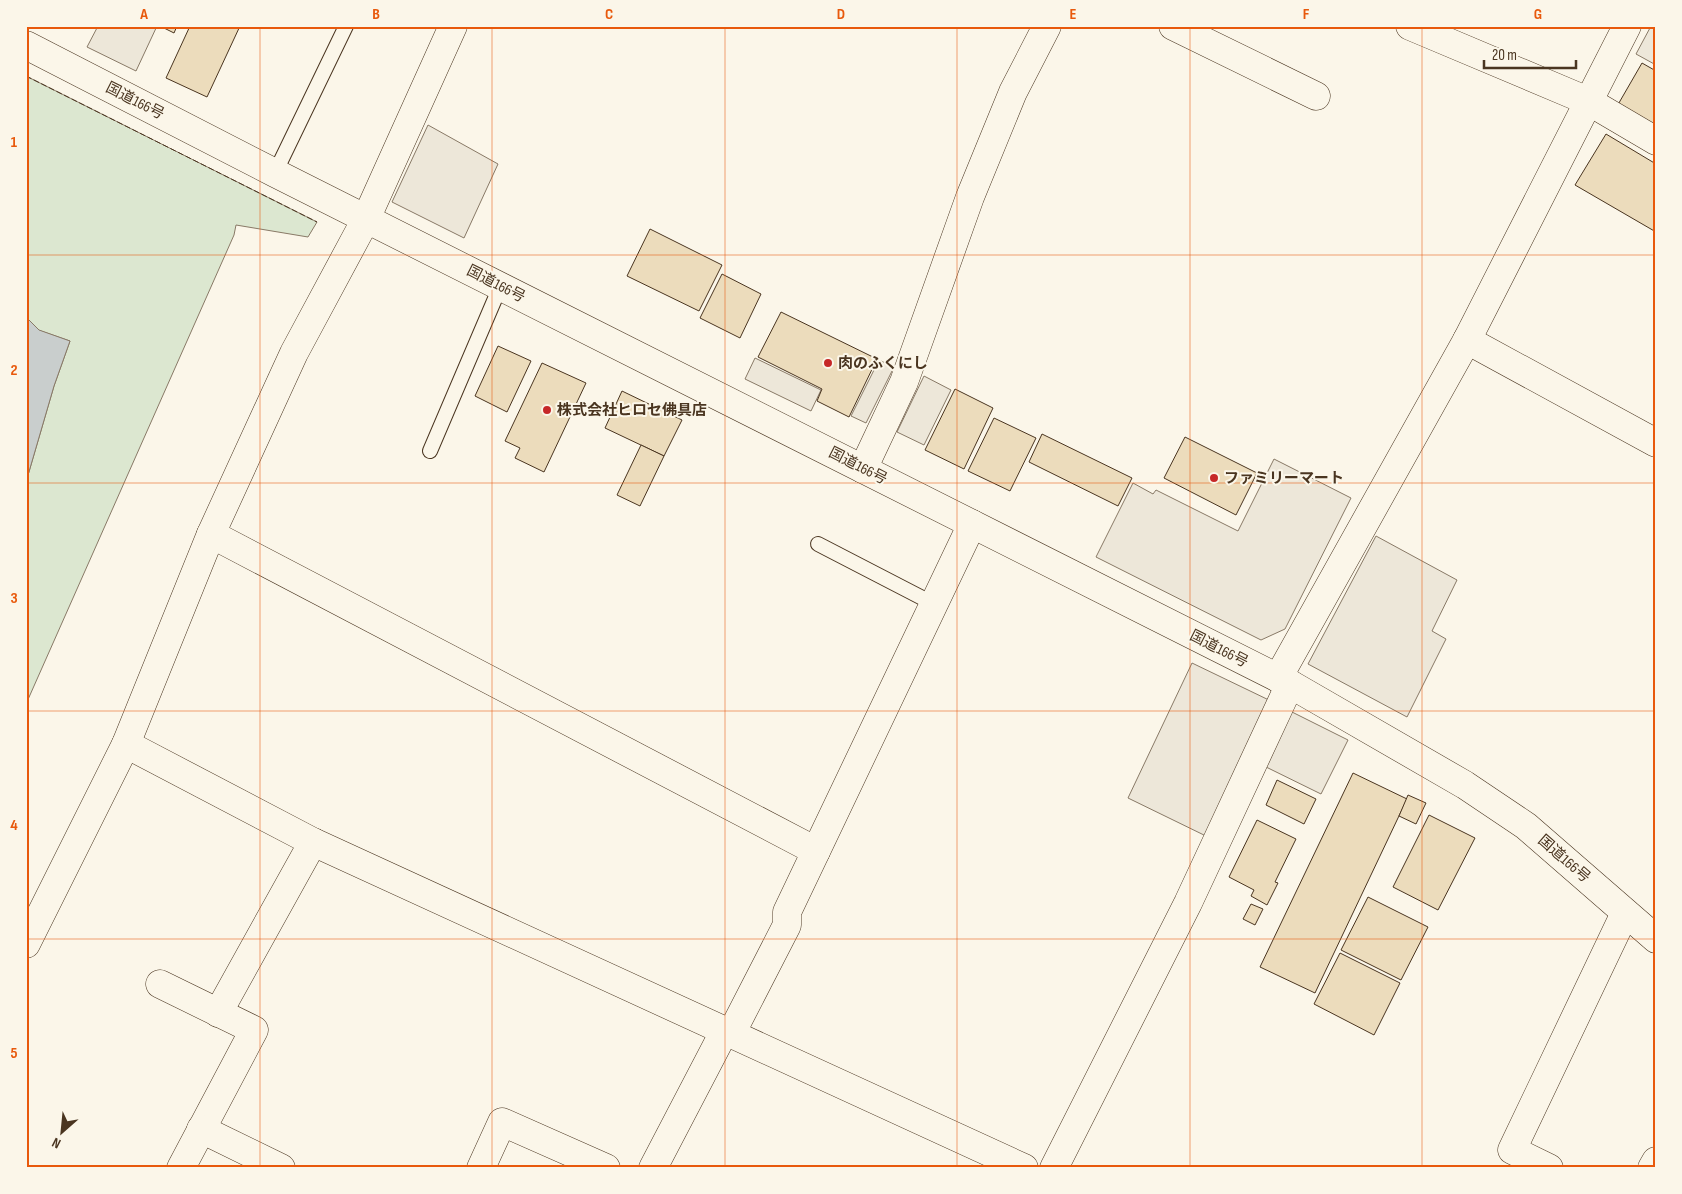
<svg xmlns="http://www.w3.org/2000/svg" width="1682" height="1194" viewBox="0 0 1682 1194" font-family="'Sofia Sans Condensed','Noto Sans JP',sans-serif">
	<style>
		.green { fill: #dce7d0; stroke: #887966 }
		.parking { fill: #ede7d9; stroke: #887966 }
		.water { fill: #c9cecd; stroke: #887966 }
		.building { fill: #ecdcbc; stroke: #4a3520 }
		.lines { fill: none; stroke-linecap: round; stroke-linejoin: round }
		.service-casing { stroke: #4a3520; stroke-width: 16 }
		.minor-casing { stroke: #4a3520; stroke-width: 29 }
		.tertiary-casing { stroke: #4a3520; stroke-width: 29 }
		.trunk-casing { stroke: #4a3520; stroke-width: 29 }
		.service { stroke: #fbf6e9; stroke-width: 14 }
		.minor { stroke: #fbf6e9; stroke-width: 28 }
		.tertiary { stroke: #fbf6e9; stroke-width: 28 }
		.trunk { stroke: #fbf6e9; stroke-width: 28 }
		.fence { stroke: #4a3520; stroke-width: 1; stroke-dasharray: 6 2.5; stroke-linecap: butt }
		.grid { fill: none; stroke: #e8590c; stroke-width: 1; stroke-opacity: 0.55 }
		.poi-dot { fill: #c62828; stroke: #fbf6e9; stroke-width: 2 }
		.labels { text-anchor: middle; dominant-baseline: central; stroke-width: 4; stroke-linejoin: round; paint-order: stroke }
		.street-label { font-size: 15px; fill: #4a3520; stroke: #fbf6e9 }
		.poi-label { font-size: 15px; font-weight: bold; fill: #4a3520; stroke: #fbf6e9; text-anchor: start }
		.neatline { fill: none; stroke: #e8590c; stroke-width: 2 }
		.grid-label { font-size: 16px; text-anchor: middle; font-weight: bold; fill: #e8590c }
	</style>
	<rect width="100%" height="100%" fill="#fbf6e9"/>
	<path class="green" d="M26,76L317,222L308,237L236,225L234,235L26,704V482L54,386L70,341L38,330L26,317Z"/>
	<g class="parking">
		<path d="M98,26H157L136,71L87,47Z"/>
		<path d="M1651,26H1656V65L1636,54Z"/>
		<path d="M428,125L498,164L464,238L392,202Z"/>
		<path d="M755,358L821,390L811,411L745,379Z"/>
		<path d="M879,360L894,367L866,423L851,416Z"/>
		<path d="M924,376L951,390L924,445L897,432Z"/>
		<path d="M1274,459L1351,498L1285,629L1261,640L1096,557L1133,483L1153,494L1156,490L1238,531Z"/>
		<path d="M1376,536L1457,580L1432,631L1446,639L1407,717L1308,664Z"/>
		<path d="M1192,663L1273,702L1208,837L1128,798Z"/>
		<path d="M1290,711L1348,740L1321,794L1264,766Z"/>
	</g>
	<path class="water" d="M26,317L39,330L70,341L54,386L26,482Z"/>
	<g class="building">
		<path d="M165,26H177L174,33L164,28Z"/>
		<path d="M190,26H240L207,97L166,78Z"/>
		<path d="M1642,63L1656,71V130L1616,108Z"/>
		<path d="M1606,134L1656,164V232L1575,185Z"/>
		<path d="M650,229L722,265L699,311L627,276Z"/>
		<path d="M722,274L761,294L740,338L700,318Z"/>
		<path d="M781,312L877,359L849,417L817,401L822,389L758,357Z"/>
		<path d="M498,346L531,361L507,412L475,396Z"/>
		<path d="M542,363L586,383L544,472L515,458L520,448L505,441Z"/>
		<path d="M955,389L993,408L964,469L925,450Z"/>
		<path d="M622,391L682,420L664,456L605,428Z"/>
		<path d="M994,418L1036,438L1010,491L968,471Z"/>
		<path d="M1042,434L1132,478L1118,506L1029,462Z"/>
		<path d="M1185,437L1257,473L1236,515L1164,478Z"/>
		<path d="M641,445L664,456L640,506L617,495Z"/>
		<path d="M1353,773L1407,799L1315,993L1260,967Z"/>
		<path d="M1277,780L1316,799L1304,824L1266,805Z"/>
		<path d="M1408,795L1426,803L1416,824L1399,816Z"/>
		<path d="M1429,815L1475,838L1438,910L1393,887Z"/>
		<path d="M1257,820L1296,839L1275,882L1278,883L1267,905L1251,896L1254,890L1229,877Z"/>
		<path d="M1368,897L1428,927L1401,980L1341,950Z"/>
		<path d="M1251,904L1263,909L1255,925L1243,919Z"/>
		<path d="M1340,953L1400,983L1374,1035L1314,1004Z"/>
	</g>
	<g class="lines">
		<defs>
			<g id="service">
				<path d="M275,173L346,26"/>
				<path d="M430,451L500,287"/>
				<path d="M818,544L934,604"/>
			</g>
			<g id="minor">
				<path d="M1173,26L1316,96"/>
				<path d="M1410,26L1588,101L1656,141"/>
				<path d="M1467,340L1656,443"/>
				<path d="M863,469L904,382L970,197L1013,92L1047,26"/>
				<path d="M211,534L816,851"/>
				<path d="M126,744L313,842L1024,1168"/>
				<path d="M26,944L126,744L211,534L294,353L366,219L453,26"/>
				<path d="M160,984L254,1030L181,1168"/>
				<path d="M218,1013L313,842"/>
				<path d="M731,1034L787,925V912L972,524"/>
				<path d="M201,1129L281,1168"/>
				<path d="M481,1168L502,1122L606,1168"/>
				<path d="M653,1168L725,1030"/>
				<path d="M1054,1168L1188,903L1290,684"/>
				<path d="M1549,1168L1512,1150L1625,913"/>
				<path d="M1652,1168L1656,1161"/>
			</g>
			<path id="tertiary" d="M1278,678L1467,340L1627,26"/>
			<path id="trunk" d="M26,45L275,173L1290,684L1465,785L1526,826L1656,939"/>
		</defs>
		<use href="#service" class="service-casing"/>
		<use href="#minor" class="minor-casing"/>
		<use href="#tertiary" class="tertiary-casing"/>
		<use href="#trunk" class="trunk-casing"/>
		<use href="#service" class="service"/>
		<use href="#minor" class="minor"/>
		<use href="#tertiary" class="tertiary"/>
		<use href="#trunk" class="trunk"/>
		<path class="fence" d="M26,76L317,222"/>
	</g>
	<path class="grid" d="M260,26V1168M492,26V1168M725,26V1168M957,26V1168M1190,26V1168M1422,26V1168M26,255H1656M26,483H1656M26,711H1656M26,939H1656"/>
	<g class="poi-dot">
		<circle cx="828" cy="363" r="5"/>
		<circle cx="547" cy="410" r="5"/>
		<circle cx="1214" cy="478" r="5"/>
	</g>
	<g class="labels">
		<g class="street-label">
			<text transform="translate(135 101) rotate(27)">国道166号</text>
			<text transform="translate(496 284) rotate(27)">国道166号</text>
			<text transform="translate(858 466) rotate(27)">国道166号</text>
			<text transform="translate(1219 649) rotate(27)">国道166号</text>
			<text transform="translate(1564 859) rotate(41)">国道166号</text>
		</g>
		<g class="poi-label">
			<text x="838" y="363">肉のふくにし</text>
			<text x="557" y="410">株式会社ヒロセ佛具店</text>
			<text x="1224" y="478">ファミリーマート</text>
		</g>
	</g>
	<rect width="1682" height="1194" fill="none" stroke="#fbf6e9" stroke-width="55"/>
	<g transform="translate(62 1132) rotate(207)" stroke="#fbf6e9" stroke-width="4" paint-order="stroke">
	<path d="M0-4L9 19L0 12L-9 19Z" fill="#4a3520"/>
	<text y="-8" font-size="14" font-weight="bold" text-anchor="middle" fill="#4a3520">N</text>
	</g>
	<path d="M1484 60v8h92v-8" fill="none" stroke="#4a3520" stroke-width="2.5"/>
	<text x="1492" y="60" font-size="15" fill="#4a3520" stroke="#fbf6e9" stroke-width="4" paint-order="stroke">20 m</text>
	<rect x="28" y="28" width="1626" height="1138" class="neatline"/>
	<g class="grid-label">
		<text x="144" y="19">A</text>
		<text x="376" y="19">B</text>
		<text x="609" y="19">C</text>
		<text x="841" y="19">D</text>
		<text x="1073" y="19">E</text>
		<text x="1306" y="19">F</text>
		<text x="1538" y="19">G</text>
		<text x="14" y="147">1</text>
		<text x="14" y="375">2</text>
		<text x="14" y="603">3</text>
		<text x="14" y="830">4</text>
		<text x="14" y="1058">5</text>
	</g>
</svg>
